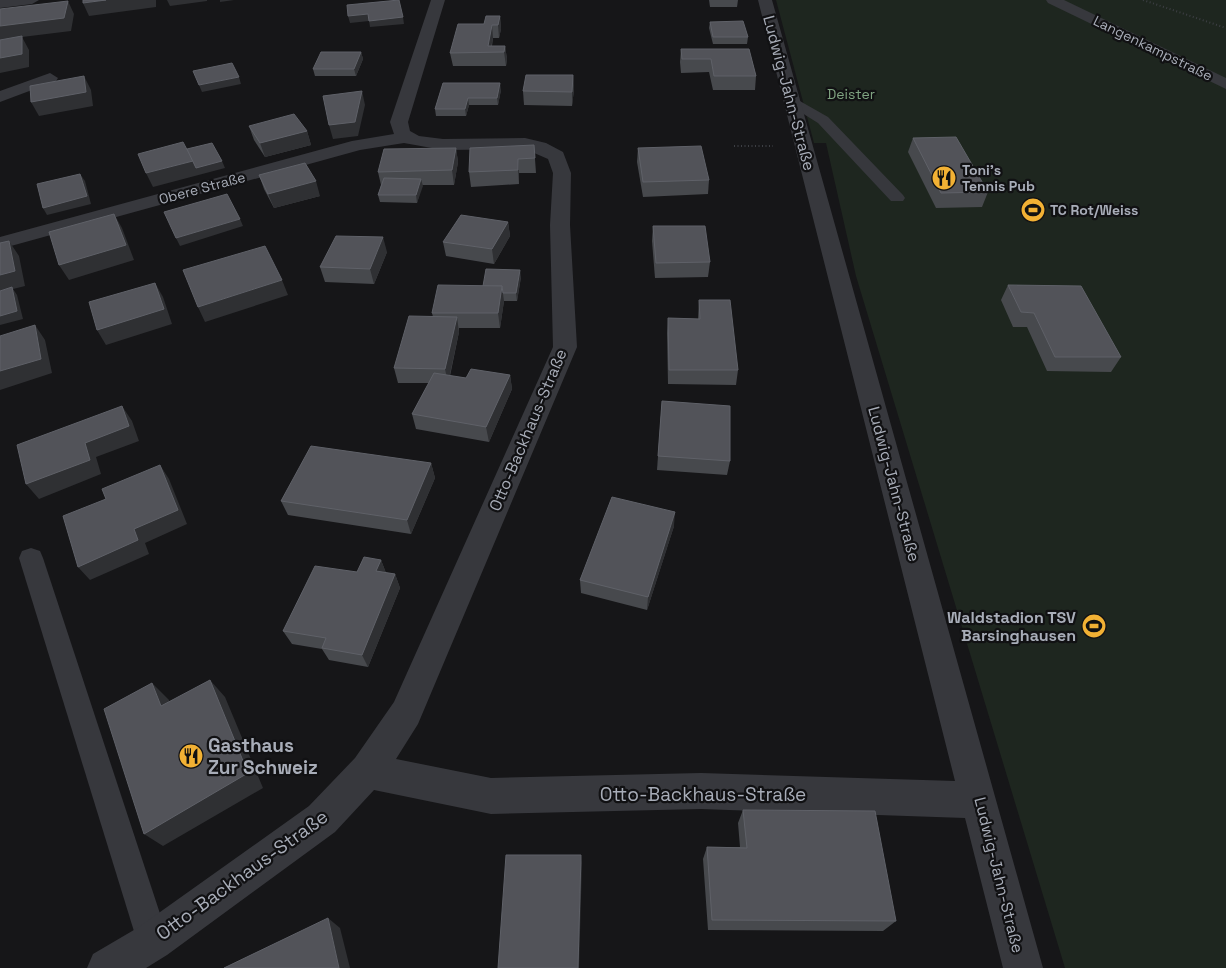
<svg xmlns="http://www.w3.org/2000/svg" width="1226" height="968" viewBox="0 0 1226 968" font-family="'Space Grotesk',sans-serif">
	<style>
		.green { fill: #1e261f }
		.lines { fill: none; stroke-linecap: round; stroke-linejoin: round }
		.path { stroke: #3d3f44; stroke-width: 2; stroke-dasharray: 1 2.5; stroke-linecap: butt }
		.lane { fill: #37383d; fill-rule: evenodd }
		.street { fill: #37383d; fill-rule: evenodd }
		.wall { fill: #47494d }
		.shaded-wall { fill: #2f3033 }
		.building { fill: #525359; stroke: #5f6168 }
		.labels { text-anchor: middle; dominant-baseline: central; stroke-width: 4.5; stroke-linejoin: round; paint-order: stroke }
		.far-street-label { font-size: 14px; fill: #a8adb8; stroke: #111113 }
		.far-park-label { font-size: 14px; fill: #7fa381; stroke: #111113 }
		.far-poi-label { font-size: 14px; font-weight: bold; fill: #a8adb8; stroke: #111113; text-anchor: start }
		.street-label { font-size: 16px; fill: #a8adb8; stroke: #111113 }
		.poi-label { font-size: 16px; font-weight: bold; fill: #a8adb8; stroke: #111113; text-anchor: end }
		.near-poi-label { font-size: 19px; font-weight: bold; fill: #a8adb8; stroke: #111113; text-anchor: start }
		.near-street-label { font-size: 19px; fill: #a8adb8; stroke: #111113 }
	</style>
	<rect width="100%" height="100%" fill="#161618"/>
	<path class="green" d="M776,0H1226V968H1065L856,276L826,143H814Z"/>
	<g class="lines">
		<g class="path">
			<path d="M1143,0L1226,28"/>
			<path d="M734,146H773"/>
		</g>
		<g class="lane">
			<path d="M791,96L828,117L903,195L905,198L903,201H891L818,123L786,103L784,100Z"/>
			<path d="M31,548L40,551L43,558L169,941L165,953L153,957L141,953L137,941L19,558L22,551Z"/>
		</g>
		<g class="street">
			<path d="M0,0H39L32,4L0,8Z"/>
			<path d="M431,0H445L408,122L410,131L419,136L443,139L525,138L546,143L563,152L571,173L570,225L577,347L418,724L396,759L491,778L701,773L955,781L758,0H772L1043,968H1003L965,818L701,809L491,814L374,790L335,832L167,955L146,968H87L93,954L139,927L309,806L355,758L394,702L553,347L550,225L553,173L548,159L525,149L443,150L404,143L360,150L0,249V237L352,141L394,134L390,122Z"/>
			<path d="M1046,0H1064L1226,78V89L1048,3Z"/>
			<path d="M50,73L58,78L56,81L0,102V91Z"/>
		</g>
	</g>
	<g class="wall">
		<path d="M709,0H738L737,7H710Z"/>
		<path d="M500,16L501,29L499,38H493L492,46H505L507,59L506,66H453L450,53L484,24Z"/>
		<path d="M710,22L748,37L747,44H713L709,28Z"/>
		<path d="M681,49H749L756,76L755,90H713L709,72L681,73L680,62Z"/>
		<path d="M361,52L363,59L356,76H315L313,69Z"/>
		<path d="M573,75L574,89L572,106L524,105L523,91Z"/>
		<path d="M443,83L501,90L498,105H469L466,116H436L435,109Z"/>
		<path d="M249,126L307,131L311,145L265,157L254,140Z"/>
		<path d="M913,138L988,192L982,207L936,208L908,152Z"/>
		<path d="M534,145L536,173H519V184L471,187L469,172Z"/>
		<path d="M456,148L458,162L454,185H422L417,203L380,202L378,195L381,185L378,172Z"/>
		<path d="M638,148L709,180L708,194L643,197L637,162Z"/>
		<path d="M259,175L320,196L274,208L264,189Z"/>
		<path d="M508,222L510,236L494,264L446,256L443,242Z"/>
		<path d="M653,226L710,262L708,277L655,278L652,241Z"/>
		<path d="M387,252L374,284L325,282L320,267Z"/>
		<path d="M521,277L517,301H504L500,328H459V332L450,376L466,378L510,375L512,389L489,442L416,429L412,414L429,383H398L394,368L433,317L432,313L483,286Z"/>
		<path d="M1008,285L1121,357L1111,372L1047,371L1027,327H1013L1001,300Z"/>
		<path d="M699,300L738,370L736,385L668,384L667,333L668,318L698,319Z"/>
		<path d="M662,401L730,461L727,475L657,470Z"/>
		<path d="M431,463L435,478L411,534L288,515L281,501Z"/>
		<path d="M674,526L647,610L581,593L580,580Z"/>
		<path d="M381,560L386,573L395,574L400,588L368,667L329,660L322,649L292,644L283,631L357,572Z"/>
		<path d="M743,810L896,921L883,931L708,930L703,859L707,847H740L738,823Z"/>
	</g>
	<g class="shaded-wall">
		<path d="M106,0H156V7L89,16L83,3Z"/>
		<path d="M167,0H207V1L170,6Z"/>
		<path d="M220,0H234L220,2Z"/>
		<path d="M68,1L74,14L71,31L22,37L29,50V67L0,73V26Z"/>
		<path d="M368,14L403,17L404,24L370,27L369,21L350,23L348,16Z"/>
		<path d="M500,16L501,29L499,38L498,25Z"/>
		<path d="M492,25L493,38L490,52L488,46Z"/>
		<path d="M505,46L507,59L506,66L504,52Z"/>
		<path d="M361,52L363,59L356,76L354,69Z"/>
		<path d="M573,75L574,89L572,106V92Z"/>
		<path d="M84,76L91,90L93,106L39,116L31,102Z"/>
		<path d="M239,77L241,84L202,92L199,85Z"/>
		<path d="M500,83L501,90L498,105L497,98Z"/>
		<path d="M362,91L365,105L358,136L333,139L329,125Z"/>
		<path d="M468,98L469,105L466,116L465,109Z"/>
		<path d="M307,131L311,145L265,157L260,143Z"/>
		<path d="M456,148L458,162L454,185L452,170Z"/>
		<path d="M518,159L519,173V184L518,170Z"/>
		<path d="M193,161H222L225,168L153,187L146,173Z"/>
		<path d="M80,174L85,181L91,204L47,215L43,208Z"/>
		<path d="M421,179L423,186L417,203L416,195Z"/>
		<path d="M316,181L320,196L274,208L268,194Z"/>
		<path d="M114,214L122,228L134,260L69,280L59,265Z"/>
		<path d="M240,219L243,226L180,246L176,238Z"/>
		<path d="M508,222L510,236L494,264L492,249Z"/>
		<path d="M383,237L387,252L374,284L370,269Z"/>
		<path d="M9,241L19,256L25,286L13,289L17,295L23,319L0,325V275Z"/>
		<path d="M520,270L521,277L517,301L516,293Z"/>
		<path d="M282,280L288,295L205,322L198,307Z"/>
		<path d="M155,283L163,297L172,324L106,345L97,330Z"/>
		<path d="M502,286L504,301L500,328L498,313Z"/>
		<path d="M457,317L459,332L448,383L445,369Z"/>
		<path d="M35,325L45,340L52,373L0,390V371Z"/>
		<path d="M510,375L512,389L489,442L486,427Z"/>
		<path d="M122,406L132,421L139,441L96,457L101,474L39,499L26,484Z"/>
		<path d="M431,463L435,478L411,534L407,520Z"/>
		<path d="M160,465L169,479L187,524L145,543L149,554L90,580L78,567Z"/>
		<path d="M675,512L674,526L647,610L648,597Z"/>
		<path d="M381,560L386,573L376,571Z"/>
		<path d="M395,574L400,588L368,667L362,655Z"/>
		<path d="M210,680L225,697L263,788L163,846L144,834Z"/>
		<path d="M152,683L169,700L177,722L161,706Z"/>
		<path d="M581,855L582,863L579,968H578Z"/>
		<path d="M328,918L340,928L350,968H339Z"/>
	</g>
	<g class="building">
		<path d="M83,0H106L83,3Z"/>
		<path d="M399,0L403,17L369,21L368,14L348,16L347,5Z"/>
		<path d="M68,1L64,18L0,26V9Z"/>
		<path d="M486,16H500L498,25H492L488,46H505L504,52L450,53L458,24H484Z"/>
		<path d="M743,21L748,37H713L710,22Z"/>
		<path d="M22,36V54L0,58V40Z"/>
		<path d="M681,49H749L756,76H714L711,59H682Z"/>
		<path d="M321,52H361L354,69H313Z"/>
		<path d="M232,63L239,77L199,85L193,71Z"/>
		<path d="M526,75H573L572,92L523,91Z"/>
		<path d="M84,76L86,92L31,102L30,86Z"/>
		<path d="M443,83H500L497,98H468L465,109H435Z"/>
		<path d="M362,91L355,122L329,125L323,96Z"/>
		<path d="M294,114L307,131L260,143L249,126Z"/>
		<path d="M956,137L988,192L941,193L913,138Z"/>
		<path d="M183,142L193,161L146,173L138,154Z"/>
		<path d="M212,143L222,161L196,168L187,149Z"/>
		<path d="M534,145L535,158L518,159V170L469,172L470,148Z"/>
		<path d="M701,146L709,180L643,182L638,148Z"/>
		<path d="M456,148L452,170L378,172L384,149Z"/>
		<path d="M305,163L316,181L268,194L259,175Z"/>
		<path d="M80,174L87,196L43,208L37,184Z"/>
		<path d="M384,178L421,179L416,195H378Z"/>
		<path d="M227,194L240,219L176,238L164,212Z"/>
		<path d="M114,214L126,245L59,265L49,232Z"/>
		<path d="M461,215L508,222L492,249L443,242Z"/>
		<path d="M653,226H705L710,262L656,263Z"/>
		<path d="M336,236L383,237L370,269L320,267Z"/>
		<path d="M9,241L15,271L0,275V243Z"/>
		<path d="M265,246L282,280L198,307L183,270Z"/>
		<path d="M486,269L520,270L516,293H503L502,286H483Z"/>
		<path d="M155,283L164,309L97,330L89,302Z"/>
		<path d="M438,285L502,286L498,313H432Z"/>
		<path d="M1008,285L1081,286L1121,357H1055L1034,313L1021,312Z"/>
		<path d="M12,287L17,311L0,316V291Z"/>
		<path d="M699,300H730L738,370H669L668,318L700,319Z"/>
		<path d="M409,316L457,317L445,369L394,368Z"/>
		<path d="M35,325L41,359L0,371V336Z"/>
		<path d="M471,369L510,375L486,427L412,414L434,373L466,378Z"/>
		<path d="M662,401L730,406V461L658,456Z"/>
		<path d="M122,406L129,426L85,443L90,460L26,484L17,445Z"/>
		<path d="M311,446L431,463L407,520L281,501Z"/>
		<path d="M160,465L178,510L134,529L138,540L78,567L63,516L106,499L102,489Z"/>
		<path d="M612,497L675,512L648,597L580,580Z"/>
		<path d="M364,557L381,560L376,571L395,574L362,655L322,648L326,638L283,631L315,566L357,572Z"/>
		<path d="M210,680L248,773L144,834L104,709L152,683L161,706Z"/>
		<path d="M743,810L875,811L896,921L712,920L707,847L747,848Z"/>
		<path d="M506,855H581L578,968H498Z"/>
		<path d="M328,918L339,968H224Z"/>
	</g>
	<defs>
		<symbol id="restaurant-disc" viewBox="-11 -11 22 22"><circle r="9.5" fill="#f2b134" stroke="#111113"/><path d="M-5-6h1v4h1v-4h1v4h1v-4h1v5L-1.5 .5V6h-2V.5L-5-1ZM5-6V6H3V1.5H1.5Q1.5-4 5-6Z" fill="#111"/></symbol>
		<symbol id="stadium-disc" viewBox="-11 -11 22 22"><circle r="9.5" fill="#f2b134" stroke="#111113"/><path d="M0-5a6.5 5 0 1 0 0 10a6.5 5 0 1 0 0-10ZM-3.5-1.8h7v3.6h-7Z" fill="#111"/></symbol>
	</defs>
	<g fill-rule="evenodd">
		<use href="#restaurant-disc" x="930" y="164" width="28" height="28"/>
		<use href="#stadium-disc" x="1019" y="196" width="28" height="28"/>
		<use href="#stadium-disc" x="1080" y="612" width="28" height="28"/>
		<use href="#restaurant-disc" x="177" y="742" width="28" height="28"/>
	</g>
	<g class="labels">
		<g class="far-street-label">
			<text transform="translate(1153 48) rotate(26)">Langenkampstraße</text>
			<text transform="translate(202 188) rotate(-15)">Obere Straße</text>
		</g>
		<g class="far-park-label">
			<text x="851" y="94">Deister</text>
		</g>
		<g class="far-poi-label">
			<text x="962" y="170">Toni's<tspan x="962" dy="16">Tennis Pub</tspan></text>
			<text x="1050" y="210">TC Rot/Weiss</text>
		</g>
		<g class="street-label">
			<text transform="translate(789 93) rotate(75)">Ludwig-Jahn-Straße</text>
			<text transform="translate(528 430) rotate(-67)">Otto-Backhaus-Straße</text>
			<text transform="translate(894 484) rotate(75)">Ludwig-Jahn-Straße</text>
			<text transform="translate(999 875) rotate(76)">Ludwig-Jahn-Straße</text>
		</g>
		<g class="poi-label">
			<text x="1076" y="617">Waldstadion TSV<tspan x="1076" dy="18">Barsinghausen</tspan></text>
		</g>
		<g class="near-poi-label">
			<text x="208" y="745">Gasthaus<tspan x="208" dy="22">Zur Schweiz</tspan></text>
		</g>
		<g class="near-street-label">
			<text x="703" y="794">Otto-Backhaus-Straße</text>
			<text transform="translate(242 875) rotate(-36)">Otto-Backhaus-Straße</text>
		</g>
	</g>
</svg>
